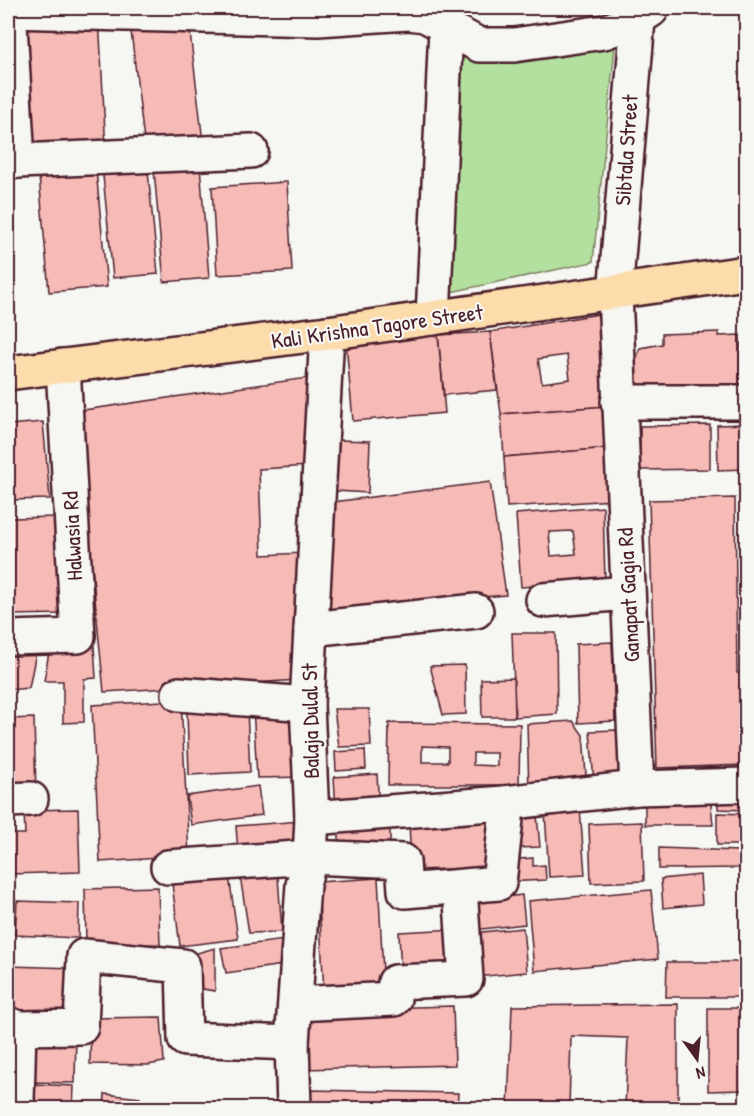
<svg xmlns="http://www.w3.org/2000/svg" width="754" height="1116" viewBox="0 0 754 1116" font-family="'Patrick Hand',sans-serif">
	<style>
		.green { fill: #b3e09e; stroke: #7e8064; stroke-width: 1.5 }
		.building { fill: #f7bbb7; stroke: #4a1f2b; stroke-width: 1.5; fill-rule: evenodd }
		.lines { fill: none; stroke-linecap: round; stroke-linejoin: round }
		.minor-casing { stroke: #4a1f2b; stroke-width: 38 }
		.major-casing { stroke: #4a1f2b; stroke-width: 38 }
		.minor { stroke: #f6f6f2; stroke-width: 33 }
		.major { stroke: #fddcac; stroke-width: 33 }
		.labels { text-anchor: middle; dominant-baseline: central; stroke-width: 4.5; stroke-linejoin: round; paint-order: stroke }
		.street-label { font-size: 22px; fill: #4a1f2b; stroke: #f6f6f2 }
	</style>
	<rect width="100%" height="100%" fill="#f6f6f2"/>
	<filter id="ink" filterUnits="userSpaceOnUse"><feTurbulence type="fractalNoise" baseFrequency=".0167" numOctaves="2"/><feDisplacementMap in="SourceGraphic" scale="12" xChannelSelector="R" yChannelSelector="G"/><feConvolveMatrix kernelMatrix="1 2 1 2 8 2 1 2 1" color-interpolation-filters="sRGB"/></filter>
	<g filter="url(#ink)">
		<path class="green" d="M438,26L616,37L593,262L422,298Z"/>
		<g class="building">
			<path d="M99,16L106,152L30,156L23,21Z"/>
			<path d="M189,24L203,142L145,149L131,31Z"/>
			<path d="M95,159L107,287L49,292L38,164Z"/>
			<path d="M147,161L158,274L113,278L102,165Z"/>
			<path d="M200,166L209,278L164,282L154,170Z"/>
			<path d="M287,182L292,271L217,275L212,187Z"/>
			<path d="M605,313L608,406L501,414L490,332ZM567,355L570,379L542,383L538,359Z"/>
			<path d="M490,332L497,390L444,395L438,335Z"/>
			<path d="M719,332V336L740,335L742,389L642,393L632,373L640,348L662,344V334Z"/>
			<path d="M438,335L445,413L353,421L346,343Z"/>
			<path d="M314,377L310,466L259,469L262,555L303,553L299,680L104,692L77,411Z"/>
			<path d="M608,406L609,448L504,457L501,414Z"/>
			<path d="M43,422L50,499L8,500V425Z"/>
			<path d="M746,424V469L718,470L717,425Z"/>
			<path d="M710,425V469L640,470V426Z"/>
			<path d="M338,440L370,441L368,493L336,491Z"/>
			<path d="M609,448L613,500L507,507L504,457Z"/>
			<path d="M490,482L506,595L323,611L325,503Z"/>
			<path d="M735,498L737,673H746V765L657,768L649,500Z"/>
			<path d="M603,507L605,581L521,587L516,514ZM573,531L576,554L551,556L549,532Z"/>
			<path d="M62,517L64,614L8,615V518Z"/>
			<path d="M512,633H556L557,714L515,717Z"/>
			<path d="M612,642L615,721L578,723L576,644Z"/>
			<path d="M50,646H94L96,678L84,679V722L63,723V681H44Z"/>
			<path d="M37,647L29,688L8,690V654Z"/>
			<path d="M465,665L466,714L443,715L430,666Z"/>
			<path d="M514,678L515,717H482L481,679Z"/>
			<path d="M181,700L189,856L100,862L92,705Z"/>
			<path d="M298,704L303,777L257,778L253,706Z"/>
			<path d="M334,709H369L371,746L339,747Z"/>
			<path d="M247,710L250,772L189,775L187,712Z"/>
			<path d="M34,718L36,794H8V719Z"/>
			<path d="M573,721L583,735L587,788L529,791L527,724Z"/>
			<path d="M389,723L520,724L519,785H388ZM422,746L448,747V762H422ZM473,753H497V766L473,765Z"/>
			<path d="M618,730L622,781L594,783L590,731Z"/>
			<path d="M365,750L366,769L336,771L335,752Z"/>
			<path d="M377,774L379,809L336,812L334,777Z"/>
			<path d="M258,786L262,815L191,825L187,796Z"/>
			<path d="M718,793H746V810L718,809Z"/>
			<path d="M710,794L713,825H645V795Z"/>
			<path d="M536,805L540,847L517,848L514,806Z"/>
			<path d="M78,809L80,872L8,874V834H25L24,810Z"/>
			<path d="M580,809L585,875L549,877L545,812Z"/>
			<path d="M717,813L746,814V845H717Z"/>
			<path d="M489,817L490,868L411,870L409,820Z"/>
			<path d="M301,821L303,848L238,853L236,826Z"/>
			<path d="M339,821H390V853L339,854Z"/>
			<path d="M642,822L644,881L591,883L589,824Z"/>
			<path d="M659,848L738,851L739,868L659,869Z"/>
			<path d="M533,858V866L545,865L546,880L506,882L505,860Z"/>
			<path d="M277,863L282,932L249,933L239,869Z"/>
			<path d="M228,869L238,939L180,946L171,876Z"/>
			<path d="M700,875L702,904L663,908L661,879Z"/>
			<path d="M378,878L384,991L324,994L318,882Z"/>
			<path d="M158,887L160,944L86,945L85,889Z"/>
			<path d="M651,890L658,959L534,971L528,901Z"/>
			<path d="M522,895L525,924L473,930L469,901Z"/>
			<path d="M17,901L79,903L78,938L15,935Z"/>
			<path d="M523,928L527,972L476,977L472,933Z"/>
			<path d="M457,929V973L401,976L399,932Z"/>
			<path d="M285,940L283,965L226,973L221,948Z"/>
			<path d="M215,948V991L197,988V953Z"/>
			<path d="M667,962H746V997H666Z"/>
			<path d="M8,966L75,968L74,1020L8,1019Z"/>
			<path d="M678,1004V1108H625L628,1038L571,1036L569,1108H508L512,1006Z"/>
			<path d="M453,1006L455,1065L304,1069L303,1010Z"/>
			<path d="M708,1008H742L743,1090L708,1091Z"/>
			<path d="M161,1017L164,1062L148,1065L90,1064L91,1018Z"/>
			<path d="M27,1032H76L75,1083L26,1082Z"/>
			<path d="M30,1084L74,1086L73,1108H29Z"/>
			<path d="M309,1090L458,1093L457,1108H309Z"/>
			<path d="M105,1094L140,1098L139,1108H104Z"/>
			<path d="M148,1101L184,1108H147Z"/>
		</g>
		<g class="lines">
			<defs>
				<g id="minor">
					<path d="M639,8L615,294L637,788L746,785"/>
					<path d="M8,11L318,19L408,13L425,15L479,45H514L604,32L636,20L651,10"/>
					<path d="M18,161L251,151"/>
					<path d="M8,162L18,161L9,8"/>
					<path d="M433,318L446,27"/>
					<path d="M618,402H746"/>
					<path d="M543,600L627,593"/>
					<path d="M311,629L476,611"/>
					<path d="M8,638L78,636L63,366"/>
					<path d="M179,694L307,704"/>
					<path d="M8,800L31,799"/>
					<path d="M312,818L504,803L637,788"/>
					<path d="M168,867L310,857L403,861L405,891L499,883L506,819L504,803"/>
					<path d="M395,982L466,979L460,887"/>
					<path d="M296,1004L394,999"/>
					<path d="M8,1024L19,1028L81,1027L84,956L183,966L185,1039L292,1043"/>
					<path d="M19,1028L17,1101L19,1108"/>
					<path d="M294,1108L292,1043L303,885L310,857L312,818L307,704L327,333"/>
				</g>
				<path id="major" d="M8,373L327,333L746,273"/>
			</defs>
			<use href="#minor" class="minor-casing"/>
			<use href="#major" class="major-casing"/>
			<use href="#minor" class="minor"/>
			<use href="#major" class="major"/>
		</g>
	</g>
	<g class="labels">
		<g class="street-label">
			<text transform="translate(626 150) rotate(-86)">Sibtala Street</text>
			<text transform="translate(377 326) rotate(-8)">Kali Krishna Tagore Street</text>
			<text transform="translate(72 536) rotate(-93)">Halwasia Rd</text>
			<text transform="translate(628 595) rotate(-93)">Ganapat Gagia Rd</text>
			<text transform="translate(310 721) rotate(-91)">Balaja Dulal St</text>
		</g>
	</g>
	<rect width="754" height="1116" fill="none" stroke="#f6f6f2" stroke-width="30"/>
	<rect x="15" y="15" width="724" height="1086" fill="none" stroke="#4a1f2b" stroke-width="2" filter="url(#ink)"/>
	<g transform="translate(697 1059) rotate(165)" stroke="#f6f6f2" stroke-width="4.5" paint-order="stroke">
	<path d="M0-4.5L10 22L0 15L-10 22Z" fill="#4a1f2b"/>
	<text y="-9" font-size="16" font-weight="bold" text-anchor="middle" fill="#4a1f2b">N</text>
	</g>
</svg>
